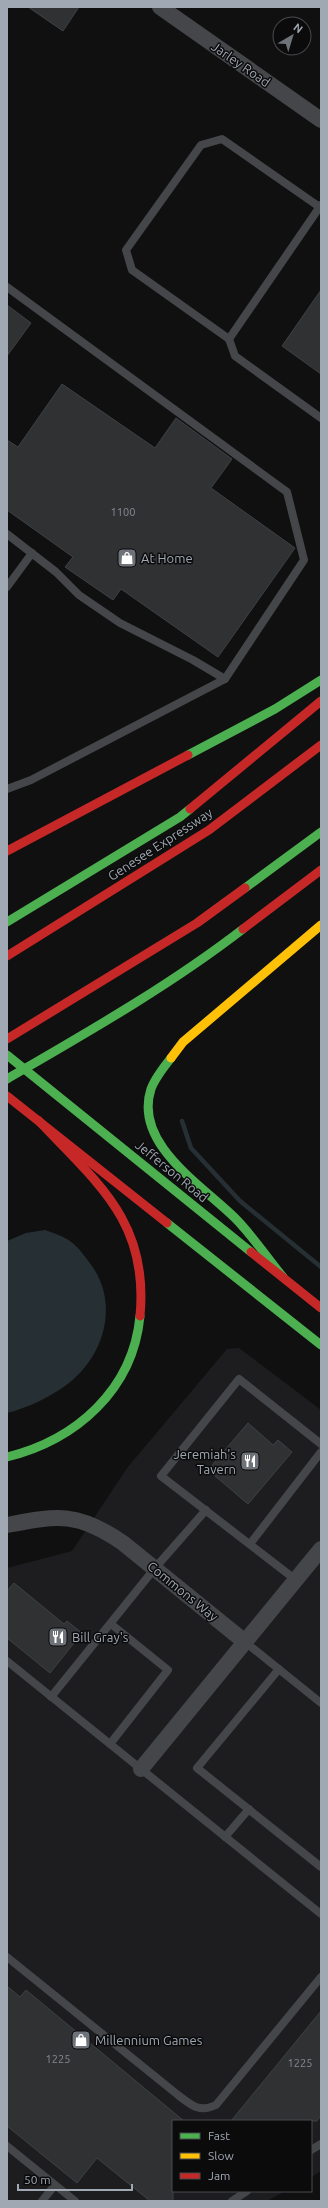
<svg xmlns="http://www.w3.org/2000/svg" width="328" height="2208" viewBox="0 0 328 2208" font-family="Ubuntu,sans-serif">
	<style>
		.built { fill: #1d1d1f }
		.water { fill: #262f33 }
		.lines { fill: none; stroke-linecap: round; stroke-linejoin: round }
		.stream { stroke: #262f33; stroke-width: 4.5 }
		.building { fill: #303133; stroke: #3e4144 }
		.lane { stroke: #444649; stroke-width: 8 }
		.street { stroke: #444649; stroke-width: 16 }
		.fast { stroke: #4caf50; stroke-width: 9 }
		.slow { stroke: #ffc107; stroke-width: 9 }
		.jam { stroke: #c62828; stroke-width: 9 }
		.labels { text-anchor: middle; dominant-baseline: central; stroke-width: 3; stroke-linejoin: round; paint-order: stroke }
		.number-label { font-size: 11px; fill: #848a93 }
		.street-label { font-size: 13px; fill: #a0a8b3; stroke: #0b0b0c }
		.poi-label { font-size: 13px; fill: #a0a8b3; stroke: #0b0b0c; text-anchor: start }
	</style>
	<rect width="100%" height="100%" fill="#101010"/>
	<path class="built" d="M239,1348L321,1410V2171L311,2177V2121H173V2191H285L267,2201H7V1568L72,1551L127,1468L227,1349Z"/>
	<path class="water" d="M45,1230C72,1239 75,1243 92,1266C120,1306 103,1359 65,1386C48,1398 27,1408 7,1413V1241L26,1233Z"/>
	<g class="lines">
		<path class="stream" d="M182,1121L191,1148L240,1201L321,1267"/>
	</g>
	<g class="building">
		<path d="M28,7H79L63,31Z"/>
		<path d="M321,290V374L282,346Z"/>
		<path d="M7,305L31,323L7,356Z"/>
		<path d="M62,384L155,448L176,418L232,459L211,488L295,548L218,657L121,589L113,600L65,567L73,557L7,510V440L18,447Z"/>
		<path d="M248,1423L273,1445L278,1440L292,1452L248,1504L208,1470Z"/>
		<path d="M14,1583L64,1624L67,1621L82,1633L50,1673L7,1638V1591Z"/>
		<path d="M7,1986L20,1997L26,1990L184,2121H173V2201H150L97,2158L77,2183L7,2126Z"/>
		<path d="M321,2011V2115L317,2121H231Z"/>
	</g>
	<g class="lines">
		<g class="lane">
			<path d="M321,205L229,339L235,356L321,418"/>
			<path d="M7,287L287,492L304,560L225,679L31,780L7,789"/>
			<path d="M229,339L132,270L126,250L201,145L222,139L321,208"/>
			<path d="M7,534L56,572L79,595L98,608L120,623L193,660L225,679"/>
			<path d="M7,587L32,553"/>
			<path d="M250,1544L321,1452"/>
			<path d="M296,1580L161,1476L239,1379L321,1444"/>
			<path d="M245,1642L321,1703"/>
			<path d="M7,1661L321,1914"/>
			<path d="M279,1669L197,1768L321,1867"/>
			<path d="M51,1697L155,1568L206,1510"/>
			<path d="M110,1744L168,1670L111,1624"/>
			<path d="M225,1837L249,1809"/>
			<path d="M7,1957L178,2095C191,2105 199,2113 216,2105L321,1977"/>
			<path d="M7,2146L75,2201"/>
			<path d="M311,2150L321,2144"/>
			<path d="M42,2201L55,2185"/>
			<path d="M232,2201L247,2191"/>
		</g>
		<g class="street">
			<path d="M160,7L321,120"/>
			<path d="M7,1525C59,1515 78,1512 123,1543L245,1642"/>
			<path d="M141,1769L321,1549"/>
		</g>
		<g class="fast">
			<path d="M188,755L275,709L321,680"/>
			<path d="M245,888L321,832"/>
			<path d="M7,922L180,817L190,809"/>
			<path d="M7,1055L251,1252"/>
			<path d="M171,1058C163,1068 155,1078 151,1089C133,1144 203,1186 235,1218C253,1236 267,1258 283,1277"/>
			<path d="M7,1079C88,1032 169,986 243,929"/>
			<path d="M167,1223L321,1345"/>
			<path d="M7,1457C76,1440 133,1390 140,1316"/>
		</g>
		<path class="slow" d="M171,1058L183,1042L321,925"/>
		<g class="jam">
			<path d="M190,809L321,701"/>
			<path d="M7,851L188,755"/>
			<path d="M243,929L321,870"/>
			<path d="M7,956L209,830L321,745"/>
			<path d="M7,1039L197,923L245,888"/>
			<path d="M7,1096L167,1223"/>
			<path d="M38,1120C97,1183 149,1221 140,1316"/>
			<path d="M251,1252L321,1308"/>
		</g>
	</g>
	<defs>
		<symbol id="shop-square" viewBox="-11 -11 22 22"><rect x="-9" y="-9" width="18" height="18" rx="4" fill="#6e737a" stroke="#0b0b0c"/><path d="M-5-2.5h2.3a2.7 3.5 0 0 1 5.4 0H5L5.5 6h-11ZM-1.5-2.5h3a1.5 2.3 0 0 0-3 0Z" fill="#fff"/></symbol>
		<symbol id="restaurant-square" viewBox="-11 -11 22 22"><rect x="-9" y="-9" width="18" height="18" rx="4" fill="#6e737a" stroke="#0b0b0c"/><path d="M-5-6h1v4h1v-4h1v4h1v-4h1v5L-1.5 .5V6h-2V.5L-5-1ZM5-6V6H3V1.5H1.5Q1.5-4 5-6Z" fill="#fff"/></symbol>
	</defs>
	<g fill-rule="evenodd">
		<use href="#shop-square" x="116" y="547" width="22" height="22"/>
		<use href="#restaurant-square" x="239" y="1450" width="22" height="22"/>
		<use href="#restaurant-square" x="47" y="1626" width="22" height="22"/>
		<use href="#shop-square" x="70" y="2029" width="22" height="22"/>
	</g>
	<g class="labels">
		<g class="number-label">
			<text x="123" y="512">1100</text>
			<text x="58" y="2059">1225</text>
			<text x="300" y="2063">1225</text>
		</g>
		<g class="street-label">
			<text transform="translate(241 64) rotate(35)">Jarley Road</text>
			<text transform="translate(160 844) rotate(-33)">Genesee Expressway</text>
			<text transform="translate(172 1171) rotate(39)">Jefferson Road</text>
			<text transform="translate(183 1591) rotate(39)">Commons Way</text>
		</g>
		<g class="poi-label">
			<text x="141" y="558">At Home</text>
			<text x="236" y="1454" text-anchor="end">Jeremiah's<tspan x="236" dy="15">Tavern</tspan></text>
			<text x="72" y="1637">Bill Gray's</text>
			<text x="95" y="2040">Millennium Games</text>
		</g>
	</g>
	<rect width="328" height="2208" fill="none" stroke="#a0a8b3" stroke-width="16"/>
	<rect x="172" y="2120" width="140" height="72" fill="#0b0b0c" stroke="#474a4f"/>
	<rect x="180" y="2133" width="20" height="6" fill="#4caf50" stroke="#474a4f"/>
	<text x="208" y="2140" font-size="12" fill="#a0a8b3">Fast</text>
	<rect x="180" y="2153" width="20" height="6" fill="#ffc107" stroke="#474a4f"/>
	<text x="208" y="2160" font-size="12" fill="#a0a8b3">Slow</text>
	<rect x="180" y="2173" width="20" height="6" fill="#c62828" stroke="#474a4f"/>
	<text x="208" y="2180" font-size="12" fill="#a0a8b3">Jam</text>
	<g transform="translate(292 36) rotate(38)"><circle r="19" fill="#0b0b0c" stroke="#474a4f"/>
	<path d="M0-3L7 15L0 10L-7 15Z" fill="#6e737a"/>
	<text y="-6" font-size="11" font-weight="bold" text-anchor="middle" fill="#a0a8b3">N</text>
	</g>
	<path d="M18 2184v6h114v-6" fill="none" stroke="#a0a8b3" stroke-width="2"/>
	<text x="24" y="2184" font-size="12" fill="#a0a8b3" stroke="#0b0b0c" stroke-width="3" paint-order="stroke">50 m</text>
</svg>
